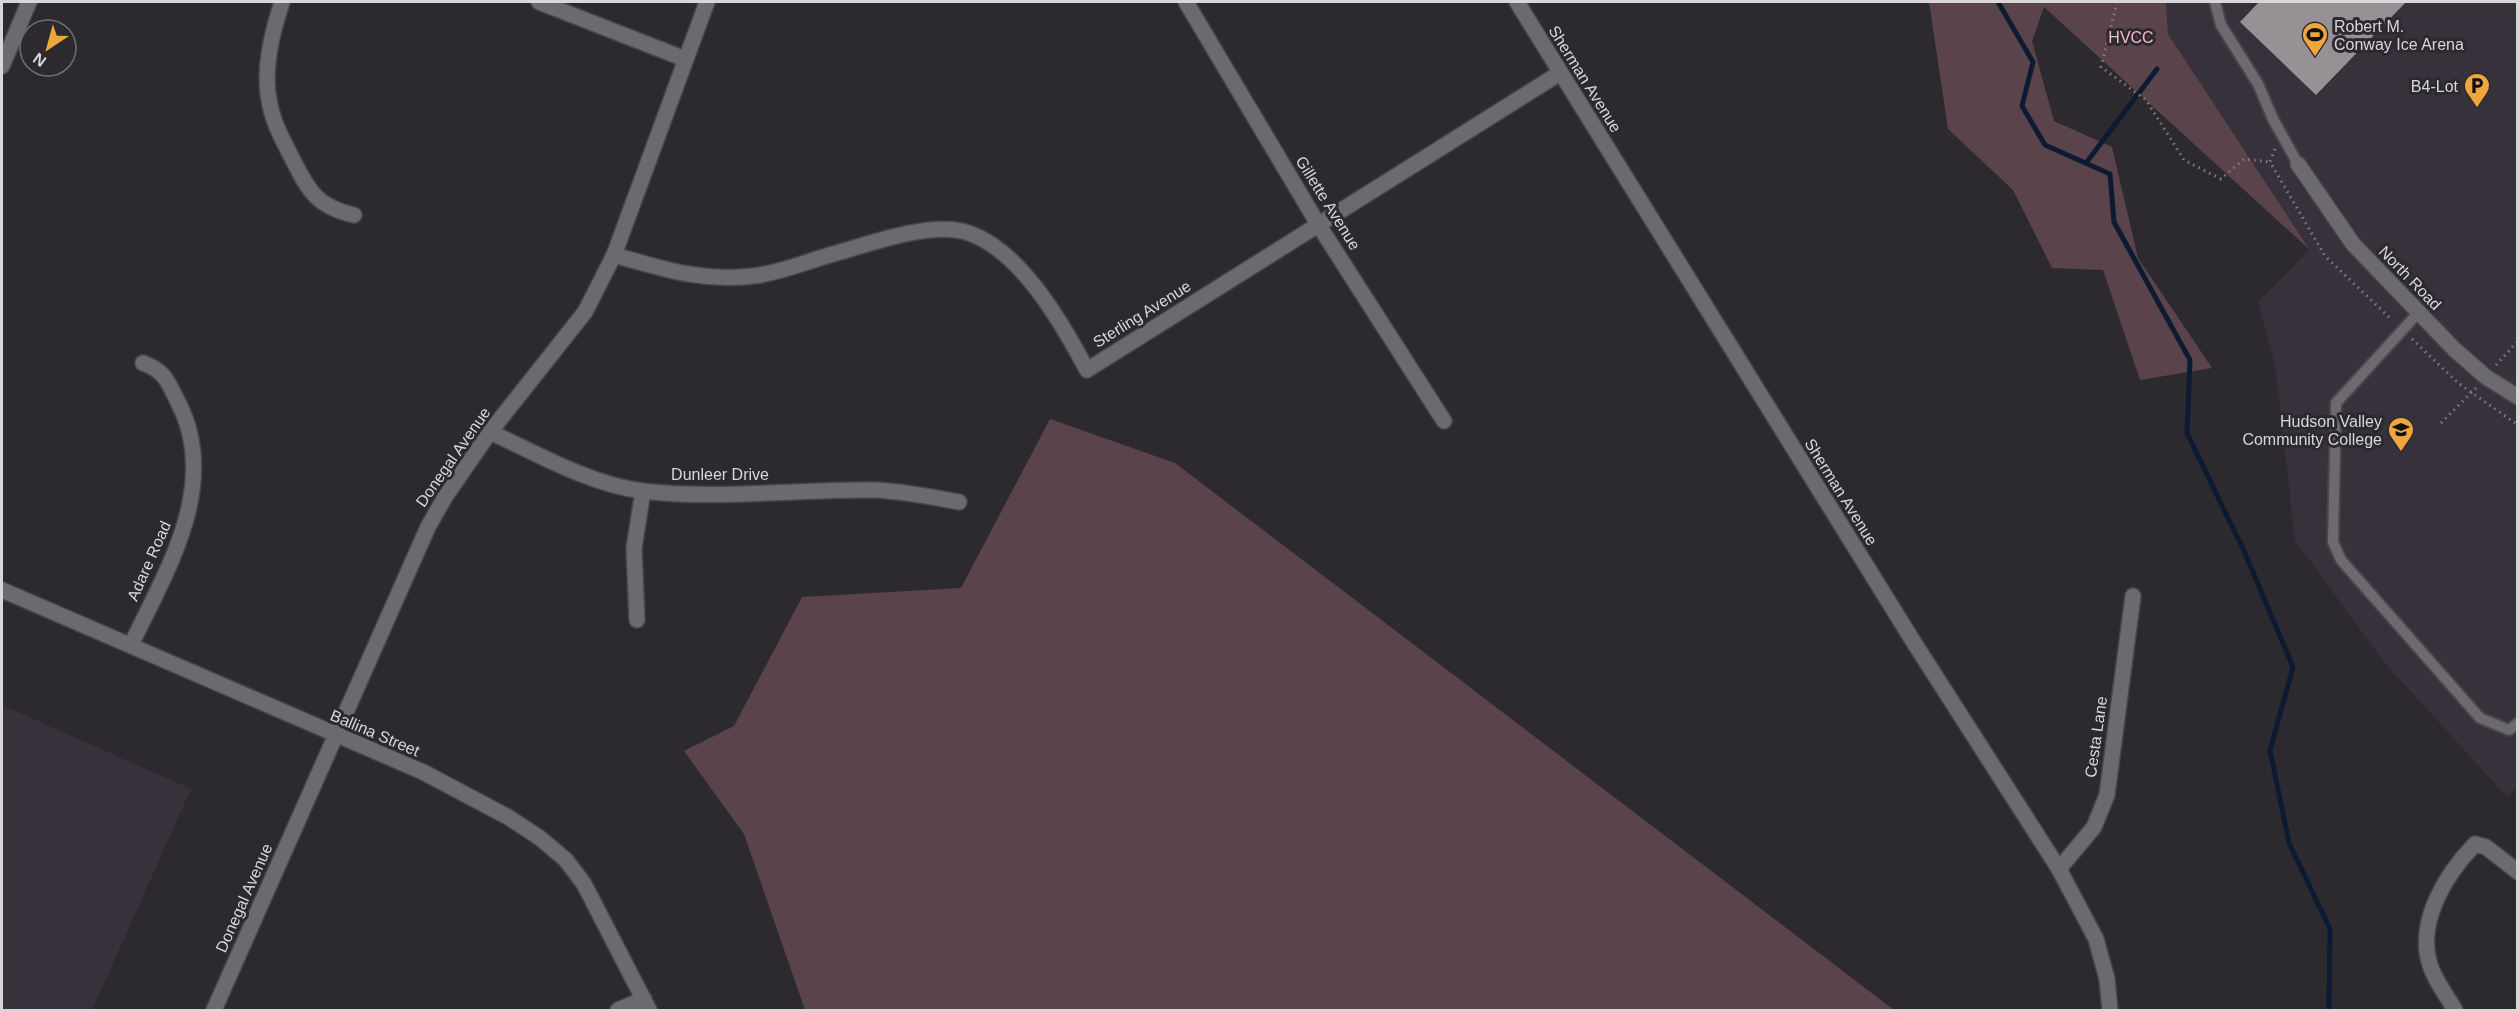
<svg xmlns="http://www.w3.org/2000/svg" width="2519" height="1012" viewBox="0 0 2519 1012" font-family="Helvetica,sans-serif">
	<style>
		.built { fill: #37313c }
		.green { fill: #5b434b }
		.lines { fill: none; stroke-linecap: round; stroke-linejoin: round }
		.stream { stroke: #0c1b32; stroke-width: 5 }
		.building { fill: #979196 }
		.service-casing { stroke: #484549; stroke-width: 14 }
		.minor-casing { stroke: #484549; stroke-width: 18 }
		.path { stroke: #7f7d81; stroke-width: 3; stroke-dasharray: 1.5 4.5; stroke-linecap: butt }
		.service { stroke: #6c6a6f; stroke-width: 10 }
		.minor { stroke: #6c6a6f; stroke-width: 15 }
		.labels { text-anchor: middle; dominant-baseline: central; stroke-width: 6; stroke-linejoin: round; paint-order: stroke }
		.poi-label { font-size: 16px; fill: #d8d6d9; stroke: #2c2a2f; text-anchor: end }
		.park-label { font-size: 16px; fill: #fab8cd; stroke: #2c2a2f }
		.street-label { font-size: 16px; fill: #d8d6d9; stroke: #2c2a2f }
	</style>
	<rect width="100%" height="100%" fill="#2c2a2f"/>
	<g class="built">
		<path d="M2166,2H2517L2518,786L2507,797L2384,662L2295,540L2275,365L2258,302L2310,249L2168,34Z"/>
		<path d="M2,705L191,789L92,1010H2Z"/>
	</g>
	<g class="green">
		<path d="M1929,2H2166L2168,34L2310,250L2044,7L2032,41L2054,121L2112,147L2138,258L2212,368L2140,380L2103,270L2052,268L2013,190L1948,129Z"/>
		<path d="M1050,419L1175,463L1894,1010H805L744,834L684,751L734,726L802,597L961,588Z"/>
	</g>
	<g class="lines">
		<g class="stream">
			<path d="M1998,2L2033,62L2022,106L2045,145L2110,174L2114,222L2190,360L2187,433L2244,551L2293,667L2270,750L2289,843L2330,929L2329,1010"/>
			<path d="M2086,163L2157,69"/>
		</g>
	</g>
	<path class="building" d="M2259,2H2406L2316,95L2240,22Z"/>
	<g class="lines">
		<defs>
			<g id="service">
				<path d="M2215,2L2221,25L2258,84L2273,119L2298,164"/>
				<path d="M2418,313L2336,403L2333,542L2341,560L2480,718L2509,730L2518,723"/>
			</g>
			<g id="minor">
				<path d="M282,2C272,33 262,71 270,105C274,125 284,142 293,160C309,192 318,207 354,215"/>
				<path d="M539,2L685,59"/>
				<path d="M1186,2L1318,224L1444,421"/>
				<path d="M1517,2L1913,641L2059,869L2096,939L2107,979L2110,1010"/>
				<path d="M2,66L29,2"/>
				<path d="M2298,164L2353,244L2454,349L2486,377L2518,397"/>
				<path d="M614,255C664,269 701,282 753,276C781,273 810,260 837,253C871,243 927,223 962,231C1018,245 1062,323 1087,370L1560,73"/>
				<path d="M490,432C538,454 589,484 642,491C719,500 798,489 874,490C903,491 931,497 959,502"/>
				<path d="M2,590L423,772L508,817L540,838L566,860L584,884L649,1010"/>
				<path d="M637,620L634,548L643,491"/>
				<path d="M131,645C166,571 221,485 178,402C168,382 165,371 143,363"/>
				<path d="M2059,869L2094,827L2107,795L2133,596"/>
				<path d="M214,1010L428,527L445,497L490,432L585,312L614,255L707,2"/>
				<path d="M618,1010L644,999"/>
				<path d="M2455,1010C2447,996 2435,981 2430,965C2416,922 2446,874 2475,844L2486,847L2518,872"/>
			</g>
		</defs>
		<use href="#service" class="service-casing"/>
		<use href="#minor" class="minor-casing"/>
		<g class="path">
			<path d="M2117,2L2101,67L2146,100L2184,160L2221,179L2244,159L2270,162"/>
			<path d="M2275,149L2270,162L2325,256L2392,320"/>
			<path d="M2412,339L2458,383L2518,425"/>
			<path d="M2496,365L2518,341"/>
			<path d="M2441,423L2476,388"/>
		</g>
		<use href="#service" class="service"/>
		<use href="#minor" class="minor"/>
	</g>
	<defs>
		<symbol id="stadium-pin" viewBox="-11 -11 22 30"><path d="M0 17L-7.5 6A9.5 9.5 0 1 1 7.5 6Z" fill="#f0a63f" stroke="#2c2a2f"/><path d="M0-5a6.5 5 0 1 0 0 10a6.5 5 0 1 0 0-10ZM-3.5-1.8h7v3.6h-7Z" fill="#111"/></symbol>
		<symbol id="parking-pin" viewBox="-11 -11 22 30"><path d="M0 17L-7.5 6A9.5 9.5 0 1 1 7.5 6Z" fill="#f0a63f" stroke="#2c2a2f"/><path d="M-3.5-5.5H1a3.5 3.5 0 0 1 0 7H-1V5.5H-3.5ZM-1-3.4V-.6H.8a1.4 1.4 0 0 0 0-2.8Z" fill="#111"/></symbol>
		<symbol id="university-pin" viewBox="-11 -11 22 30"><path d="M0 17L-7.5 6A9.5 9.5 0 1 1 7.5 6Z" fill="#f0a63f" stroke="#2c2a2f"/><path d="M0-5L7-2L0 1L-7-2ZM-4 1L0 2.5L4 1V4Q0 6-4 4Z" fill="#111"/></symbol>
	</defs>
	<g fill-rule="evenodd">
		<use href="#stadium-pin" x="2300" y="20" width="30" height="40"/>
		<use href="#parking-pin" x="2462" y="71" width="30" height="40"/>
		<use href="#university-pin" x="2386" y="415" width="30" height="40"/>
	</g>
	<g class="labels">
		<g class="poi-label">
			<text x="2334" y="26" text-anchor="start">Robert M.<tspan x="2334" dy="18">Conway Ice Arena</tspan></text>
			<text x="2458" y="86">B4-Lot</text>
			<text x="2382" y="421">Hudson Valley<tspan x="2382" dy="18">Community College</tspan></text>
		</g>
		<g class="park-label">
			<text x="2131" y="37">HVCC</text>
		</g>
		<g class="street-label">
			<text transform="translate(1585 79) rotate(58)">Sherman Avenue</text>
			<text transform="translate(1328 203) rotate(58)">Gillette Avenue</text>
			<text transform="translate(2410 278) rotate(46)">North Road</text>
			<text transform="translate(1142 314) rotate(-32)">Sterling Avenue</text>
			<text transform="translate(453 457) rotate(-55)">Donegal Avenue</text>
			<text x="720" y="474">Dunleer Drive</text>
			<text transform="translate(1841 492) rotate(58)">Sherman Avenue</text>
			<text transform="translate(149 561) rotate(-66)">Adare Road</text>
			<text transform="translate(375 733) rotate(23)">Ballina Street</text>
			<text transform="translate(2096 737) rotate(-82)">Cesta Lane</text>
			<text transform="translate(244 898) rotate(-66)">Donegal Avenue</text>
		</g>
	</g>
	<rect width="2519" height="1012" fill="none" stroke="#d8d6d9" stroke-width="6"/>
	<g transform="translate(48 48) rotate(216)"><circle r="28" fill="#2c2a2f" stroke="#716f73" stroke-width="1.5"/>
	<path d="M0-4.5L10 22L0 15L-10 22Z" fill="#f0a63f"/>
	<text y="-9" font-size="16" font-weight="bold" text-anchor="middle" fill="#d8d6d9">N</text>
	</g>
</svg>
